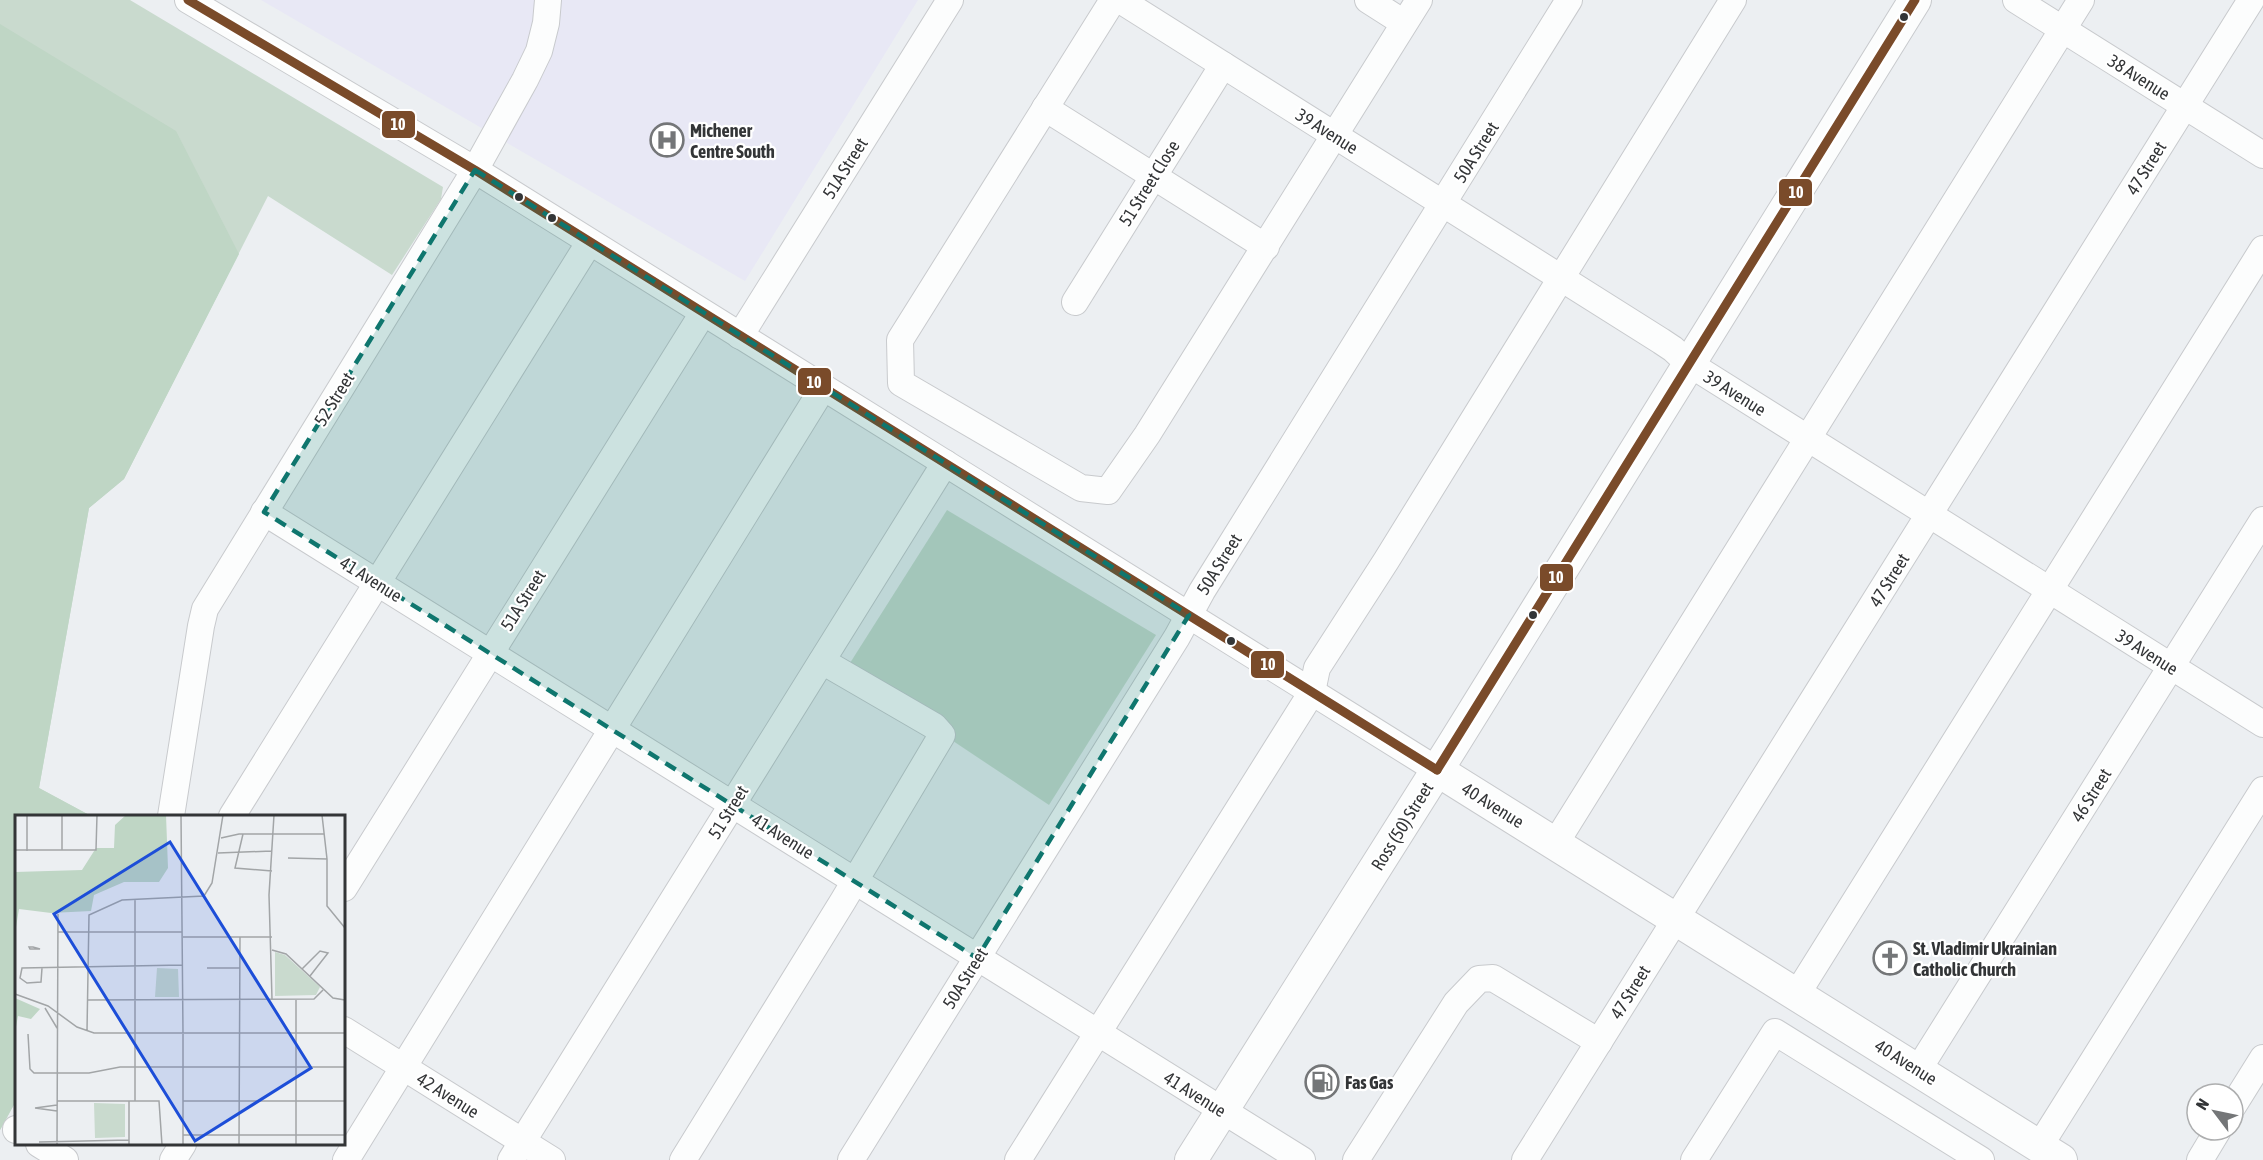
<svg xmlns="http://www.w3.org/2000/svg" width="2263" height="1160" viewBox="0 0 2263 1160" font-family="'Asap Condensed',sans-serif">
	<style>
		.medical { fill: #e8e8f5 }
		.green { fill: #c9dace }
		.forest { fill: #bfd6c5 }
		.lines { fill: none; stroke-linecap: round; stroke-linejoin: round }
		.minor-casing { stroke: #c8cacd; stroke-width: 28 }
		.major-casing { stroke: #c8cacd; stroke-width: 34 }
		.minor { stroke: #fcfdfd; stroke-width: 26 }
		.major { stroke: #fcfdfd; stroke-width: 32 }
		.bus-1-casing { stroke: #fff; stroke-width: 14 }
		.bus-1 { stroke: #7a4b2a; stroke-width: 9 }
		.marked { fill: #0f766e; fill-opacity: 0.2; stroke: #0f766e; stroke-width: 4.5; stroke-dasharray: 12 8; stroke-linejoin: round }
		.bus-dot { fill: #333537; stroke: #fff; stroke-width: 2 }
		.labels { text-anchor: middle; dominant-baseline: central; stroke-width: 4.5; stroke-linejoin: round; paint-order: stroke }
		.street-label { font-size: 18px; fill: #333537; stroke: #fff }
		.poi-label { font-size: 18px; font-weight: bold; fill: #333537; stroke: #fff; text-anchor: start }
		.inset-road { fill: none; stroke: #a2a5a7; stroke-width: 1.5 }
		.view { fill: #1d4ed8; fill-opacity: 0.15; stroke: #1d4ed8; stroke-width: 3 }
		.inset-edge { fill: none; stroke: #333537; stroke-width: 3 }
		.line-badge { stroke: #fff; stroke-width: 2 }
		.badge-label { font-size: 16px; text-anchor: middle; font-weight: bold; fill: #fff }
	</style>
	<rect width="100%" height="100%" fill="#eceff2"/>
	<path class="medical" d="M261,0H918L745,281Z"/>
	<g class="green">
		<path d="M0,0H130L443,187L441,199L392,275L268,196L124,479L89,508L39,788L91,816H16V1101L0,1130Z"/>
		<path d="M947,510L1156,635L1049,805L950,739L850,663Z"/>
	</g>
	<path class="forest" d="M0,24L176,131L239,254L124,479L89,508L39,788L91,816H16V1101L0,1130Z"/>
	<g class="lines">
		<defs>
			<g id="minor">
				<path d="M188,0L475,170L1437,770"/>
				<path d="M1113,0L900,340L901,383L1081,488L1108,491L1147,435L1419,0"/>
				<path d="M1120,0L1661,341L1673,349L1688,363L2263,724"/>
				<path d="M1368,0L1404,23"/>
				<path d="M2016,0L2263,155"/>
				<path d="M1045,108L1266,247"/>
				<path d="M1075,302L1223,65"/>
				<path d="M740,336L950,0"/>
				<path d="M264,512L1302,1160"/>
				<path d="M171,816L201,626L205,609L475,170L525,80L539,51L546,23L548,0"/>
				<path d="M232,816L589,243"/>
				<path d="M1555,844L2081,0"/>
				<path d="M344,888L703,313"/>
				<path d="M1797,994L2263,249"/>
				<path d="M344,1030L552,1160"/>
				<path d="M1918,1070L2263,520"/>
				<path d="M2233,1106L2263,1058"/>
				<path d="M16,1129V1130"/>
				<path d="M39,1144L65,1160"/>
				<path d="M2039,1147L2263,790"/>
				<path d="M173,1160L183,1144"/>
				<path d="M346,1160L823,388"/>
				<path d="M511,1160L945,463"/>
				<path d="M683,1160L843,901L942,735L934,726L822,661"/>
				<path d="M851,1160L1177,637L1202,591L1569,0"/>
				<path d="M1018,1160L1312,692L1317,668L1386,561L1733,0"/>
				<path d="M1356,1160L1456,1003L1479,979L1493,978L1599,1042"/>
				<path d="M1525,1160L2251,0"/>
				<path d="M1694,1160L1775,1032L1981,1160"/>
				<path d="M2200,1160L2218,1130"/>
			</g>
			<g id="major">
				<path d="M1437,770L2061,1160"/>
				<path d="M1191,1160L1451,748L1915,0"/>
			</g>
		</defs>
		<use href="#minor" class="minor-casing"/>
		<use href="#major" class="major-casing"/>
		<use href="#minor" class="minor"/>
		<use href="#major" class="major"/>
		<defs>
			<g id="bus-1">
				<path d="M188,0L475,170L1437,770"/>
				<path d="M1437,770L1915,0"/>
			</g>
		</defs>
		<use href="#bus-1" class="bus-1-casing"/>
		<use href="#bus-1" class="bus-1"/>
	</g>
	<path class="marked" d="M475,170L1189,615L977,958L264,512Z"/>
	<defs>
		<symbol id="hospital-ring" viewBox="-11 -11 22 22"><circle r="9.5" fill="#fff" stroke="#747678" stroke-width="1.5"/><path d="M-5-5h3v3.5h4V-5h3V5h-3V1.5h-4V5h-3Z" fill="#747678"/></symbol>
		<symbol id="church-ring" viewBox="-11 -11 22 22"><circle r="9.5" fill="#fff" stroke="#747678" stroke-width="1.5"/><path d="M-1.2-6h2.4v3.5h3.3v2.4h-3.3V6h-2.4V-.1h-3.3v-2.4h3.3Z" fill="#747678"/></symbol>
		<symbol id="fuel-ring" viewBox="-11 -11 22 22"><circle r="9.5" fill="#fff" stroke="#747678" stroke-width="1.5"/><path d="M-5.5-6h7V0h2V4h1.3V-2.5L3-4.5l.8-.8L6-3V5H2.5V1h-1V6h-7ZM-4.2-4.7v3.2H.2V-4.7Z" fill="#747678"/></symbol>
	</defs>
	<g fill-rule="evenodd">
		<use href="#hospital-ring" x="648" y="121" width="38" height="38"/>
		<use href="#church-ring" x="1871" y="939" width="38" height="38"/>
		<use href="#fuel-ring" x="1303" y="1063" width="38" height="38"/>
	</g>
	<g class="bus-dot">
		<circle cx="1904" cy="17" r="5"/>
		<circle cx="519" cy="197" r="5"/>
		<circle cx="552" cy="218" r="5"/>
		<circle cx="1533" cy="615" r="5"/>
		<circle cx="1231" cy="641" r="5"/>
	</g>
	<g class="labels">
		<g class="street-label">
			<text transform="translate(2139 77) rotate(32)">38 Avenue</text>
			<text transform="translate(1327 131) rotate(32)">39 Avenue</text>
			<text transform="translate(1476 152) rotate(-58)">50A Street</text>
			<text transform="translate(845 168) rotate(-58)">51A Street</text>
			<text transform="translate(2146 168) rotate(-58)">47 Street</text>
			<text transform="translate(1149 183) rotate(-58)">51 Street Close</text>
			<text transform="translate(1735 393) rotate(32)">39 Avenue</text>
			<text transform="translate(334 399) rotate(-58)">52 Street</text>
			<text transform="translate(1219 564) rotate(-58)">50A Street</text>
			<text transform="translate(371 579) rotate(32)">41 Avenue</text>
			<text transform="translate(1889 580) rotate(-58)">47 Street</text>
			<text transform="translate(523 600) rotate(-58)">51A Street</text>
			<text transform="translate(2147 652) rotate(32)">39 Avenue</text>
			<text transform="translate(2091 795) rotate(-58)">46 Street</text>
			<text transform="translate(1493 805) rotate(32)">40 Avenue</text>
			<text transform="translate(728 812) rotate(-58)">51 Street</text>
			<text transform="translate(1402 826) rotate(-58)">Ross (50) Street</text>
			<text transform="translate(783 836) rotate(32)">41 Avenue</text>
			<text transform="translate(965 978) rotate(-58)">50A Street</text>
			<text transform="translate(1630 992) rotate(-58)">47 Street</text>
			<text transform="translate(1906 1062) rotate(32)">40 Avenue</text>
			<text transform="translate(1195 1094) rotate(32)">41 Avenue</text>
			<text transform="translate(448 1095) rotate(32)">42 Avenue</text>
		</g>
		<g class="poi-label">
			<text x="690" y="130">Michener<tspan x="690" dy="21">Centre South</tspan></text>
			<text x="1913" y="948">St. Vladimir Ukrainian<tspan x="1913" dy="21">Catholic Church</tspan></text>
			<text x="1345" y="1082">Fas Gas</text>
		</g>
	</g>
	<g transform="translate(15 815)">
		<rect width="330" height="330" fill="#eceff2"/>
		<path d="M260,137L270,140L305,172L301,180L260,181ZM142,153L163,154L164,182H140ZM79,288L110,289V322L80,323Z" fill="#c9dace"/>
		<path d="M111,0H151L153,53L144,67H109L79,80L76,96L36,98L4,94L0,118V57L67,55L81,33H99L100,10ZM0,183L25,194L16,204L3,201L0,217Z" fill="#bfd6c5"/>
		<path class="inset-road" d="M12,0V36M47,0V35M166,0L168,218M228,19L220,53L257,56M206,23L224,19H309M0,35H81L82,0M203,38L257,36M273,43L312,44L307,0M312,44V91L330,113M120,85V286M43,117H167M168,122H257M14,132H18L25,134H15ZM257,135L271,139L318,183L330,185M27,153L26,167L12,168L5,163L7,153L168,150M192,153H225M287,154L305,136L313,138L295,161M0,179L33,191L62,212L79,218H330M257,184L254,80L259,0M73,185L299,184L308,175M30,193L42,213M72,216L74,100L107,85L189,81L197,68L208,0M13,219L15,254L19,258H74L105,252H330M42,286H144L147,330M168,286H330M20,293L42,290M20,293L42,296M168,320H330M24,327L114,325M42,330L43,99M114,330V286M168,330V219M224,330L225,122M281,330V184"/>
		<path class="view" d="M155,27L296,253L180,326L39,99Z"/>
		<rect width="330" height="330" class="inset-edge"/>
	</g>
	<g class="line-badge">
		<rect x="381" y="110" width="35" height="29" rx="6" fill="#7a4b2a"/>
		<rect x="1778" y="178" width="35" height="29" rx="6" fill="#7a4b2a"/>
		<rect x="797" y="367" width="35" height="29" rx="6" fill="#7a4b2a"/>
		<rect x="1539" y="563" width="35" height="29" rx="6" fill="#7a4b2a"/>
		<rect x="1250" y="650" width="35" height="29" rx="6" fill="#7a4b2a"/>
	</g>
	<g class="badge-label">
		<text x="398" y="130">10</text>
		<text x="1796" y="198">10</text>
		<text x="814" y="388">10</text>
		<text x="1556" y="583">10</text>
		<text x="1268" y="670">10</text>
	</g>
	<g transform="translate(2215 1112) rotate(302)"><circle r="28" fill="#ffffff" stroke="#adaeaf" stroke-width="1.5"/>
	<path d="M0-4.5L10 22L0 15L-10 22Z" fill="#747678"/>
	<text y="-9" font-size="16" font-weight="bold" text-anchor="middle" fill="#333537">N</text>
	</g>
</svg>
